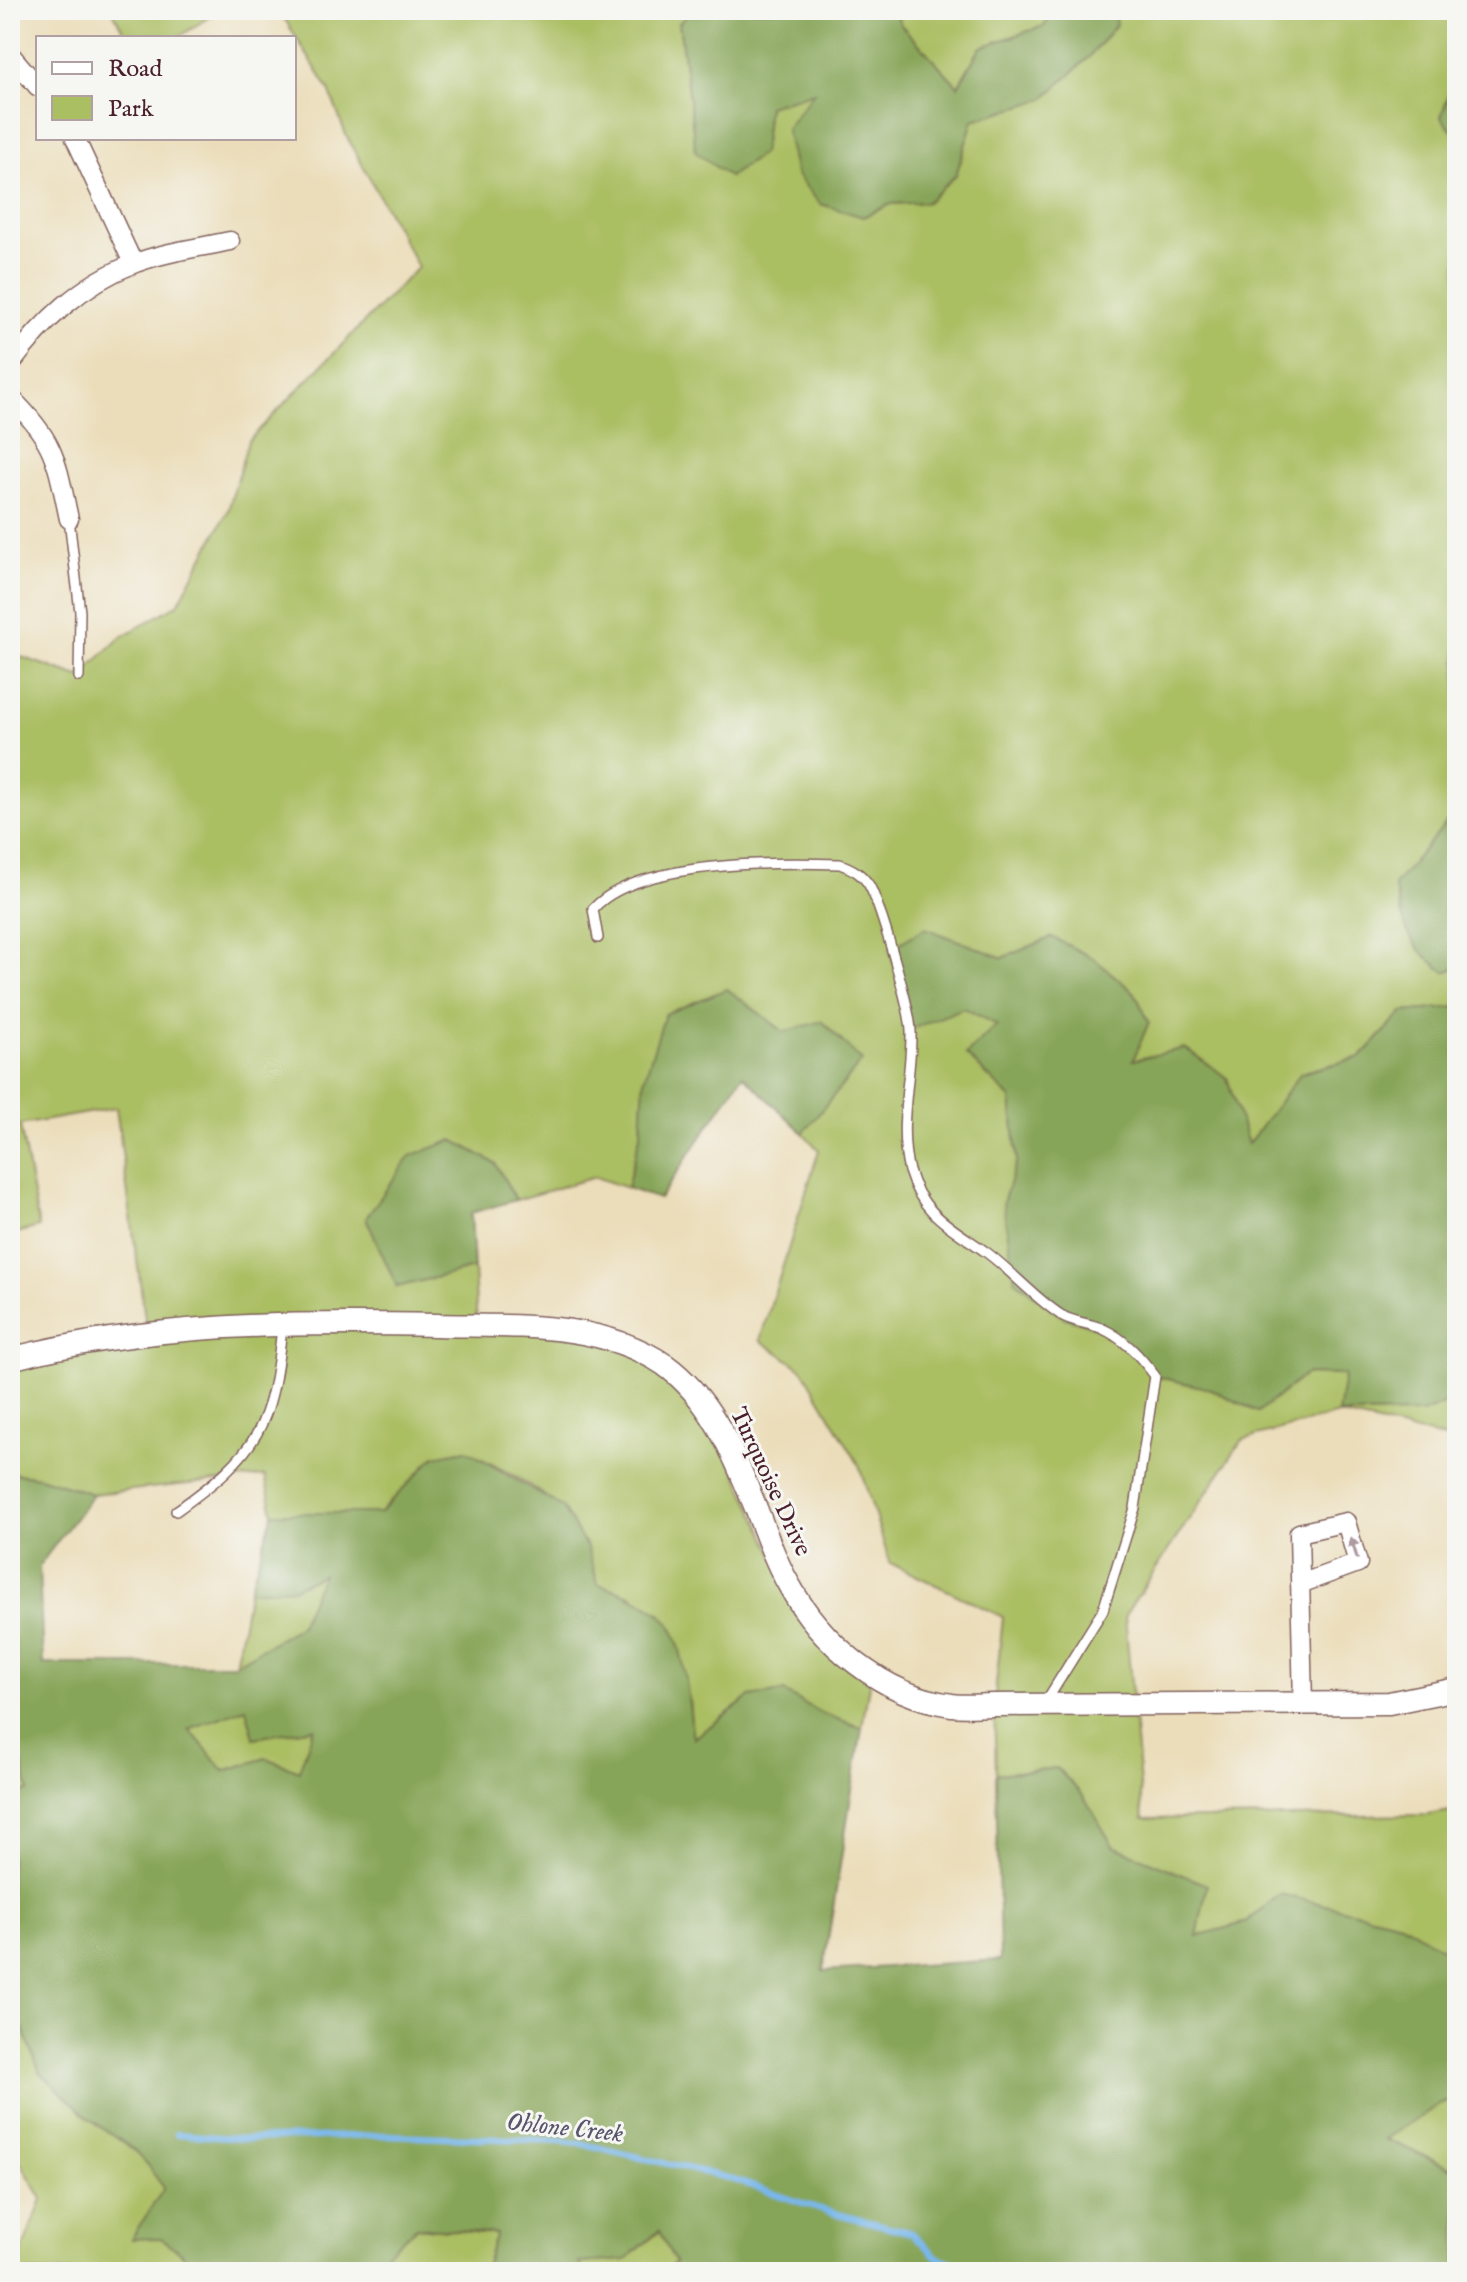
<svg xmlns="http://www.w3.org/2000/svg" width="1467" height="2282" viewBox="0 0 1467 2282" font-family="'IM FELL English',serif">
	<style>
		.green { fill: #aabe62; stroke: #7a6e46; stroke-width: 2 }
		.forest { fill: #87a558; stroke: #686242; stroke-width: 2; fill-rule: evenodd }
		.lines { fill: none; stroke-linecap: round; stroke-linejoin: round }
		.stream { stroke: #79b7ec; stroke-width: 6 }
		.service-casing { stroke: #82625d; stroke-width: 12 }
		.minor-casing { stroke: #82625d; stroke-width: 21 }
		.tertiary-casing { stroke: #82625d; stroke-width: 25 }
		.service { stroke: #fff; stroke-width: 9 }
		.minor { stroke: #fff; stroke-width: 18 }
		.tertiary { stroke: #fff; stroke-width: 22 }
		.oneway { fill: #ae9aa0 }
		.labels { text-anchor: middle; dominant-baseline: central; stroke-width: 6; stroke-linejoin: round; paint-order: stroke }
		.street-label { font-size: 24px; fill: #4a1f2b; stroke: #f6f6f2 }
		.water-label { font-size: 26px; font-style: italic; fill: #5a546f; stroke: #f6f6f2 }
	</style>
	<rect width="100%" height="100%" fill="#f6f6f2"/>
	<filter id="ink" filterUnits="userSpaceOnUse"><feTurbulence type="fractalNoise" baseFrequency=".0125" numOctaves="2"/><feDisplacementMap in="SourceGraphic" scale="16" xChannelSelector="R" yChannelSelector="G"/><feConvolveMatrix kernelMatrix="1 2 1 2 8 2 1 2 1" color-interpolation-filters="sRGB"/></filter>
	<filter id="wash" filterUnits="userSpaceOnUse"><feTurbulence type="fractalNoise" baseFrequency=".006" numOctaves="4" result="noise"/><feDisplacementMap in="SourceGraphic" scale="32" xChannelSelector="R" yChannelSelector="G"/><feGaussianBlur stdDeviation="1.8" result="paint"/><feColorMatrix in="noise" values="0 0 0 0 0 0 0 0 0 0 0 0 0 0 0 0 0 1.4 0 .05"/><feComposite in="paint" operator="in"/></filter>
	<g filter="url(#wash)">
		<rect width="100%" height="100%" fill="#ebddb9"/>
		<g class="green">
			<path d="M112,10H220L177,38H127Z"/>
			<path d="M279,10H692L679,23L696,152L763,153L768,105L816,91L863,217L891,204L927,202L956,175L973,120L1043,99L1089,57L1115,26L1114,10H1216L1230,20L1237,10H1447C1465,47 1454,79 1441,117L1457,137V1007L1403,1012L1361,1057L1301,1073L1248,1145L1227,1078L1185,1048L1133,1061L1135,993L1093,958L1052,937L1003,958L925,928L964,1008L997,1025L967,1055L1011,1098L1017,1160L1003,1203L1102,1329L1133,1349L1155,1376L1211,1389L1258,1412L1305,1374L1345,1375L1339,1414L1422,1413L1457,1398V1441L1338,1414L1242,1440L1125,1615L1143,1819L1427,1815L1457,1810V1951L1451,1954L1401,1923L1280,1894L1247,1922L1197,1937L1206,1885L1113,1846L1084,1797L1057,1768L996,1774L994,1705L1003,1617L890,1563L859,1465L803,1370L760,1340L819,1150L803,1133L861,1060L784,1032L727,989L644,1080L641,1132L627,1188L595,1177L516,1200L495,1163L397,1287L474,1268L477,1326L612,1340L705,1405L787,1583L871,1672L862,1728L821,1713L784,1692L750,1697L692,1739L689,1697L632,1595L598,1584C573,1498 540,1491 466,1450L435,1456L380,1513H273L265,1476L93,1494L39,1477L10,1473V1359L147,1333L116,1108L20,1125L39,1227L10,1235V653L79,677L120,638L178,604L228,511L248,441L418,267L346,135L329,90Z"/>
			<path d="M894,10H1055L1044,26L981,47L958,86L901,25Z"/>
			<path d="M324,1573L299,1627L235,1665L249,1591L294,1588Z"/>
			<path d="M246,1707L314,1727L299,1771L266,1758L224,1771L188,1728Z"/>
			<path d="M10,1754L20,1757L29,1791L10,1795Z"/>
			<path d="M13,2003L40,2072L89,2118L138,2153L165,2188L162,2238L193,2263L188,2272H14L42,2199L10,2144V2004Z"/>
			<path d="M1457,2100V2171L1385,2139L1440,2104Z"/>
			<path d="M416,2227L496,2234L483,2272H365Z"/>
			<path d="M660,2231L675,2262L666,2272H586L578,2263L625,2260Z"/>
			<path d="M313,2260L337,2272H266Z"/>
		</g>
		<g class="forest">
			<path d="M692,10H894L901,25L958,86L981,47L1044,26L1055,10H1114L1116,25L1089,57L1043,99L973,120L956,175L927,202L891,204L863,217L820,204L796,174L786,129L814,92L768,106L763,153L729,177L696,152L679,23Z"/>
			<path d="M1457,71V137L1441,117Z"/>
			<path d="M1457,810V967L1445,972C1407,944 1405,929 1394,885Z"/>
			<path d="M925,928L1003,958L1052,937L1093,958L1135,993L1149,1022L1133,1060L1185,1048L1227,1078L1248,1144L1301,1073L1361,1057L1403,1012L1457,1007V1398L1422,1413L1338,1414L1344,1375L1306,1374L1258,1412L1211,1389L1155,1376L1133,1348L1102,1329L1063,1317L1015,1280L1003,1203L1017,1160L1011,1098L966,1055L997,1025L964,1008L911,1029L890,949Z"/>
			<path d="M727,989L784,1032L822,1021L862,1061L803,1133L743,1075L659,1199L627,1188L641,1132L644,1080L665,1014Z"/>
			<path d="M453,1140L495,1163L516,1200L471,1213L474,1268L397,1287L366,1218L410,1156Z"/>
			<path d="M466,1450L562,1507L587,1548L598,1584C620,1591 660,1606 672,1628C686,1655 689,1709 693,1739L750,1697L784,1692L821,1713L862,1728L823,1971L1000,1960L996,1774L1057,1768L1084,1797L1113,1846L1207,1885L1197,1936L1247,1922L1280,1894L1401,1923L1450,1953L1457,1951V2100L1440,2104L1385,2139L1457,2171V2272H666L675,2262L659,2231L625,2260L579,2263L586,2272H483L496,2234L416,2227L365,2272H337L313,2260L266,2272H188L193,2263L162,2238L131,2239L164,2188L138,2153L89,2118L40,2072L13,2003L10,2004V1795L29,1791L20,1757L10,1754V1473L39,1477L93,1494L39,1566L43,1664H235L299,1627L323,1574L294,1588L249,1591L273,1513H380L435,1456ZM246,1708L254,1738L314,1728L299,1771L266,1758L224,1771L189,1729Z"/>
		</g>
		<g class="lines">
			<path class="stream" d="M177,2134L244,2139L386,2135L563,2141L592,2146L728,2178L826,2211L912,2233L936,2256L975,2272"/>
		</g>
	</g>
	<g filter="url(#ink)">
		<g class="lines">
			<defs>
				<g id="service">
					<path d="M69,519L80,612L79,677"/>
					<path d="M598,938L593,909C636,860 777,862 840,864C853,869 861,873 869,885C880,904 910,1008 911,1031C912,1077 897,1125 909,1171C922,1215 953,1228 986,1252C1012,1271 1033,1297 1061,1315C1072,1322 1088,1323 1101,1328C1124,1338 1140,1356 1155,1376L1135,1508L1103,1610L1045,1703"/>
					<path d="M176,1511C259,1452 272,1427 282,1327"/>
				</g>
				<g id="minor">
					<path d="M10,54L38,87"/>
					<path d="M75,138L133,263"/>
					<path d="M10,365C43,321 81,284 133,264C163,252 198,248 230,241"/>
					<path d="M10,397C56,442 56,459 69,519"/>
					<path d="M1300,1584L1358,1563L1346,1522L1299,1533L1303,1705"/>
				</g>
				<path id="tertiary" d="M10,1359C149,1323 294,1322 436,1325C512,1327 599,1320 665,1365C708,1396 731,1447 750,1494C763,1523 772,1556 788,1583C820,1643 883,1696 952,1705C965,1707 980,1705 994,1705L1389,1703L1457,1689"/>
			</defs>
			<use href="#service" class="service-casing"/>
			<use href="#minor" class="minor-casing"/>
			<use href="#tertiary" class="tertiary-casing"/>
			<use href="#service" class="service"/>
			<use href="#minor" class="minor"/>
			<use href="#tertiary" class="tertiary"/>
		</g>
		<defs><path id="oneway-solid" d="M-6-.8H1V-3.2L6.5 0L1 3.2V.8H-6Z" transform="scale(2)"/></defs>
		<use class="oneway" href="#oneway-solid" transform="translate(1354 1548) rotate(-107)"/>
	</g>
	<g class="labels">
		<g class="street-label">
			<text transform="translate(770 1482) rotate(65)">Turquoise Drive</text>
		</g>
		<g class="water-label">
			<text transform="translate(565 2128) rotate(6)">Ohlone Creek</text>
		</g>
	</g>
	<rect width="1467" height="2282" fill="none" stroke="#f6f6f2" stroke-width="40"/>
	<rect x="36" y="36" width="260" height="104" fill="#f6f6f2" stroke="#b1a0a2" stroke-width="2"/>
	<rect x="52" y="62" width="40" height="12" fill="#ffffff" stroke="#b1a0a2" stroke-width="2"/>
	<text x="108" y="76" font-size="24" fill="#4a1f2b">Road</text>
	<rect x="52" y="96" width="40" height="24" fill="#aabe62" stroke="#b1a0a2" stroke-width="2"/>
	<text x="108" y="116" font-size="24" fill="#4a1f2b">Park</text>
</svg>
